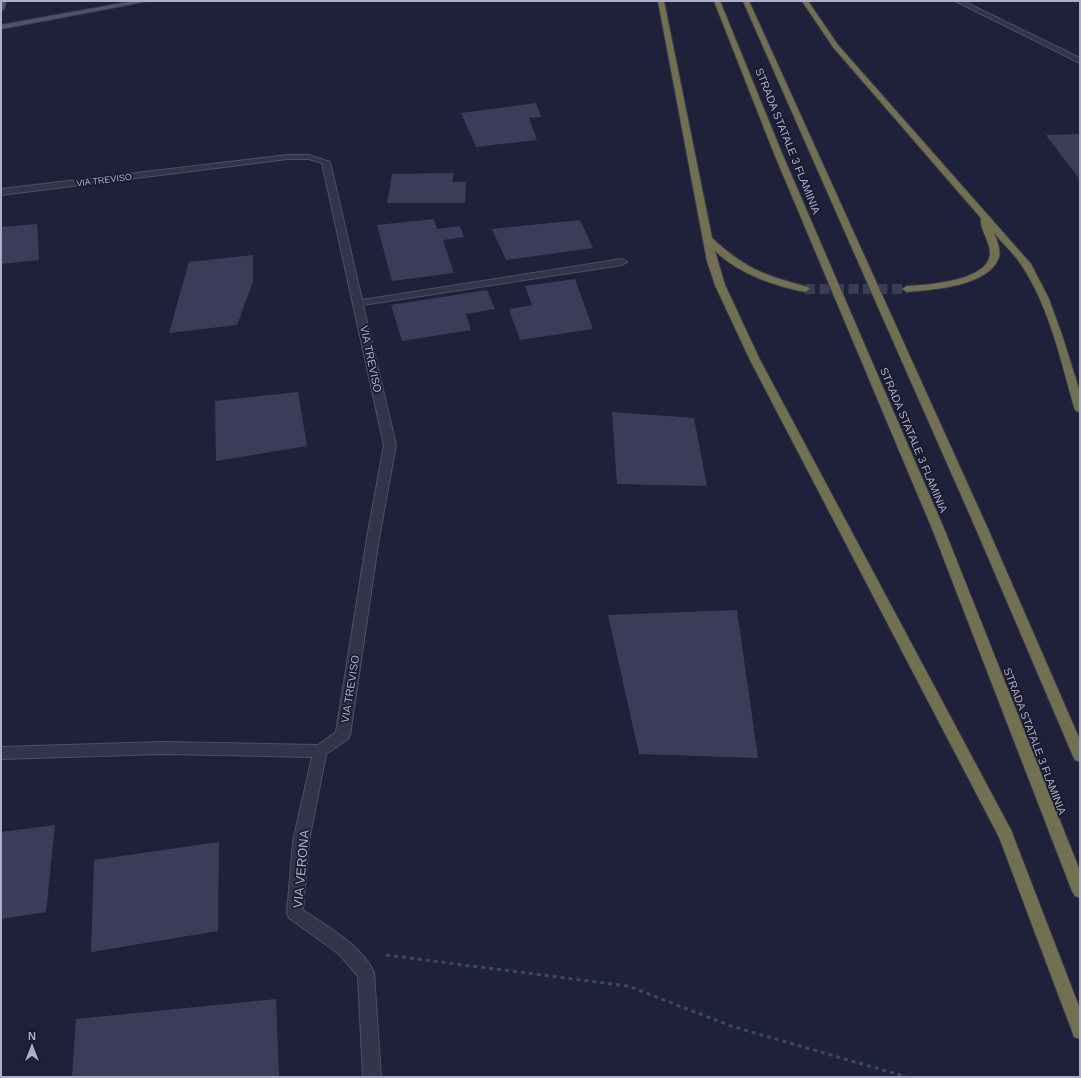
<svg xmlns="http://www.w3.org/2000/svg" width="1081" height="1078" viewBox="0 0 1081 1078" font-family="Arial,sans-serif">
	<style>
		.building { fill: #3b3c5a }
		.lines { fill: none; stroke-linecap: round; stroke-linejoin: round }
		.highway-tunnel { stroke: #3b3d56; stroke-width: 10; stroke-dasharray: 10 4.5; stroke-linecap: butt }
		.minor-casing { stroke: #4d4f65; stroke-width: 2 }
		.major-casing { stroke: #393b51; stroke-width: 2 }
		.highway-casing { stroke: #3a3c52; stroke-width: 2 }
		.path { stroke: #3c4a55; stroke-width: 3; stroke-dasharray: 4 4; stroke-linecap: butt }
		.minor { fill: #33344a; fill-rule: evenodd }
		.major { fill: #51526a; fill-rule: evenodd }
		.highway { fill: #71704f; fill-rule: evenodd }
		.labels { text-anchor: middle; dominant-baseline: central; stroke-width: 3.5; stroke-linejoin: round; paint-order: stroke }
		.far-street-label { font-size: 9px; fill: #adaec7; stroke: #191a2f }
		.street-label { font-size: 11px; fill: #adaec7; stroke: #191a2f }
		.near-street-label { font-size: 13px; fill: #adaec7; stroke: #191a2f }
	</style>
	<rect width="100%" height="100%" fill="#1f213a"/>
	<g class="building">
		<path d="M536,103L541,117L529,118L537,140L476,147L461,113Z"/>
		<path d="M1080,134V180L1046,135Z"/>
		<path d="M454,173L452,182H466L465,203H387L392,174Z"/>
		<path d="M434,219L437,229L460,226L464,237L443,240L454,273L392,281L377,225Z"/>
		<path d="M580,220L593,248L506,260L492,229Z"/>
		<path d="M37,224L39,260L1,264V227Z"/>
		<path d="M253,255V282L237,325L169,333L189,262Z"/>
		<path d="M575,279L593,329L520,340L509,309L532,305L525,286Z"/>
		<path d="M487,290L495,309L466,314L471,330L402,341L391,305Z"/>
		<path d="M298,392L307,446L216,461L215,401Z"/>
		<path d="M612,412L694,418L707,486L617,484Z"/>
		<path d="M737,610L758,758L639,754L608,615Z"/>
		<path d="M55,825L46,912L1,919V832Z"/>
		<path d="M219,842L218,931L91,952L94,860Z"/>
		<path d="M276,999L279,1077H72L76,1019Z"/>
	</g>
	<g class="lines">
		<path class="highway-tunnel" d="M805,289H907"/>
		<defs>
			<g id="minor">
				<path d="M955,1H963L1080,58V63Z"/>
				<path d="M287,155H309L330,162L362,300L622,259L627,262L622,265L363,305L396,445L379,538L350,735L348,739L326,754L309,841L303,910C326,926 363,946 374,973L381,1077H363L358,976L339,954L289,918L287,913L293,841L312,757L163,754L1,759V747L163,742L318,745L336,732L367,538L384,445L322,163L309,159H287L1,195V189Z"/>
			</g>
			<g id="major">
				<path d="M1,1H6L4,9L1,11Z"/>
				<path d="M134,1H148L1,29V25Z"/>
			</g>
			<g id="highway">
				<path d="M658,1H664L712,238C745,269 766,276 808,287L810,289L805,292C771,285 740,274 715,251L725,285L760,360L1011,830L1080,1009V1039L1074,1037L1072,1031L999,837L750,360L715,285L707,261Z"/>
				<path d="M714,1H720L781,151L945,531L1080,871V898L1075,896L1072,891L933,531L773,151Z"/>
				<path d="M743,1H749L988,529L1080,740V762L1075,760L1073,756L976,529Z"/>
				<path d="M802,1H808L838,45L1031,264L1049,299L1062,335L1080,392V413L1075,410C1061,362 1050,308 1022,266C1015,254 1003,244 994,233C997,240 1001,250 999,257C990,286 932,290 907,292L902,289L907,286C927,285 990,281 990,253C990,241 979,228 981,218L833,47Z"/>
			</g>
		</defs>
		<use href="#minor" class="minor-casing"/>
		<use href="#major" class="major-casing"/>
		<use href="#highway" class="highway-casing"/>
		<path class="path" d="M386,955L628,986L731,1026L907,1077"/>
		<use href="#minor" class="minor"/>
		<use href="#major" class="major"/>
		<use href="#highway" class="highway"/>
	</g>
	<g class="labels">
		<g class="far-street-label">
			<text transform="translate(104 180) rotate(-7)">VIA TREVISO</text>
		</g>
		<g class="street-label">
			<text transform="translate(788 141) rotate(68)">STRADA STATALE 3 FLAMINIA</text>
			<text transform="translate(371 359) rotate(78)">VIA TREVISO</text>
			<text transform="translate(914 440) rotate(67)">STRADA STATALE 3 FLAMINIA</text>
			<text transform="translate(350 689) rotate(-81)">VIA TREVISO</text>
			<text transform="translate(1035 741) rotate(69)">STRADA STATALE 3 FLAMINIA</text>
		</g>
		<g class="near-street-label">
			<text transform="translate(301 869) rotate(-85)">VIA VERONA</text>
		</g>
	</g>
	<rect width="1081" height="1078" fill="none" stroke="#adaec7" stroke-width="4"/>
	<g transform="translate(32 1046)" stroke="#191a2f" stroke-width="3" paint-order="stroke">
	<path d="M0-3L7 15L0 10L-7 15Z" fill="#adaec7"/>
	<text y="-6" font-size="11" font-weight="bold" text-anchor="middle" fill="#adaec7">N</text>
	</g>
</svg>
